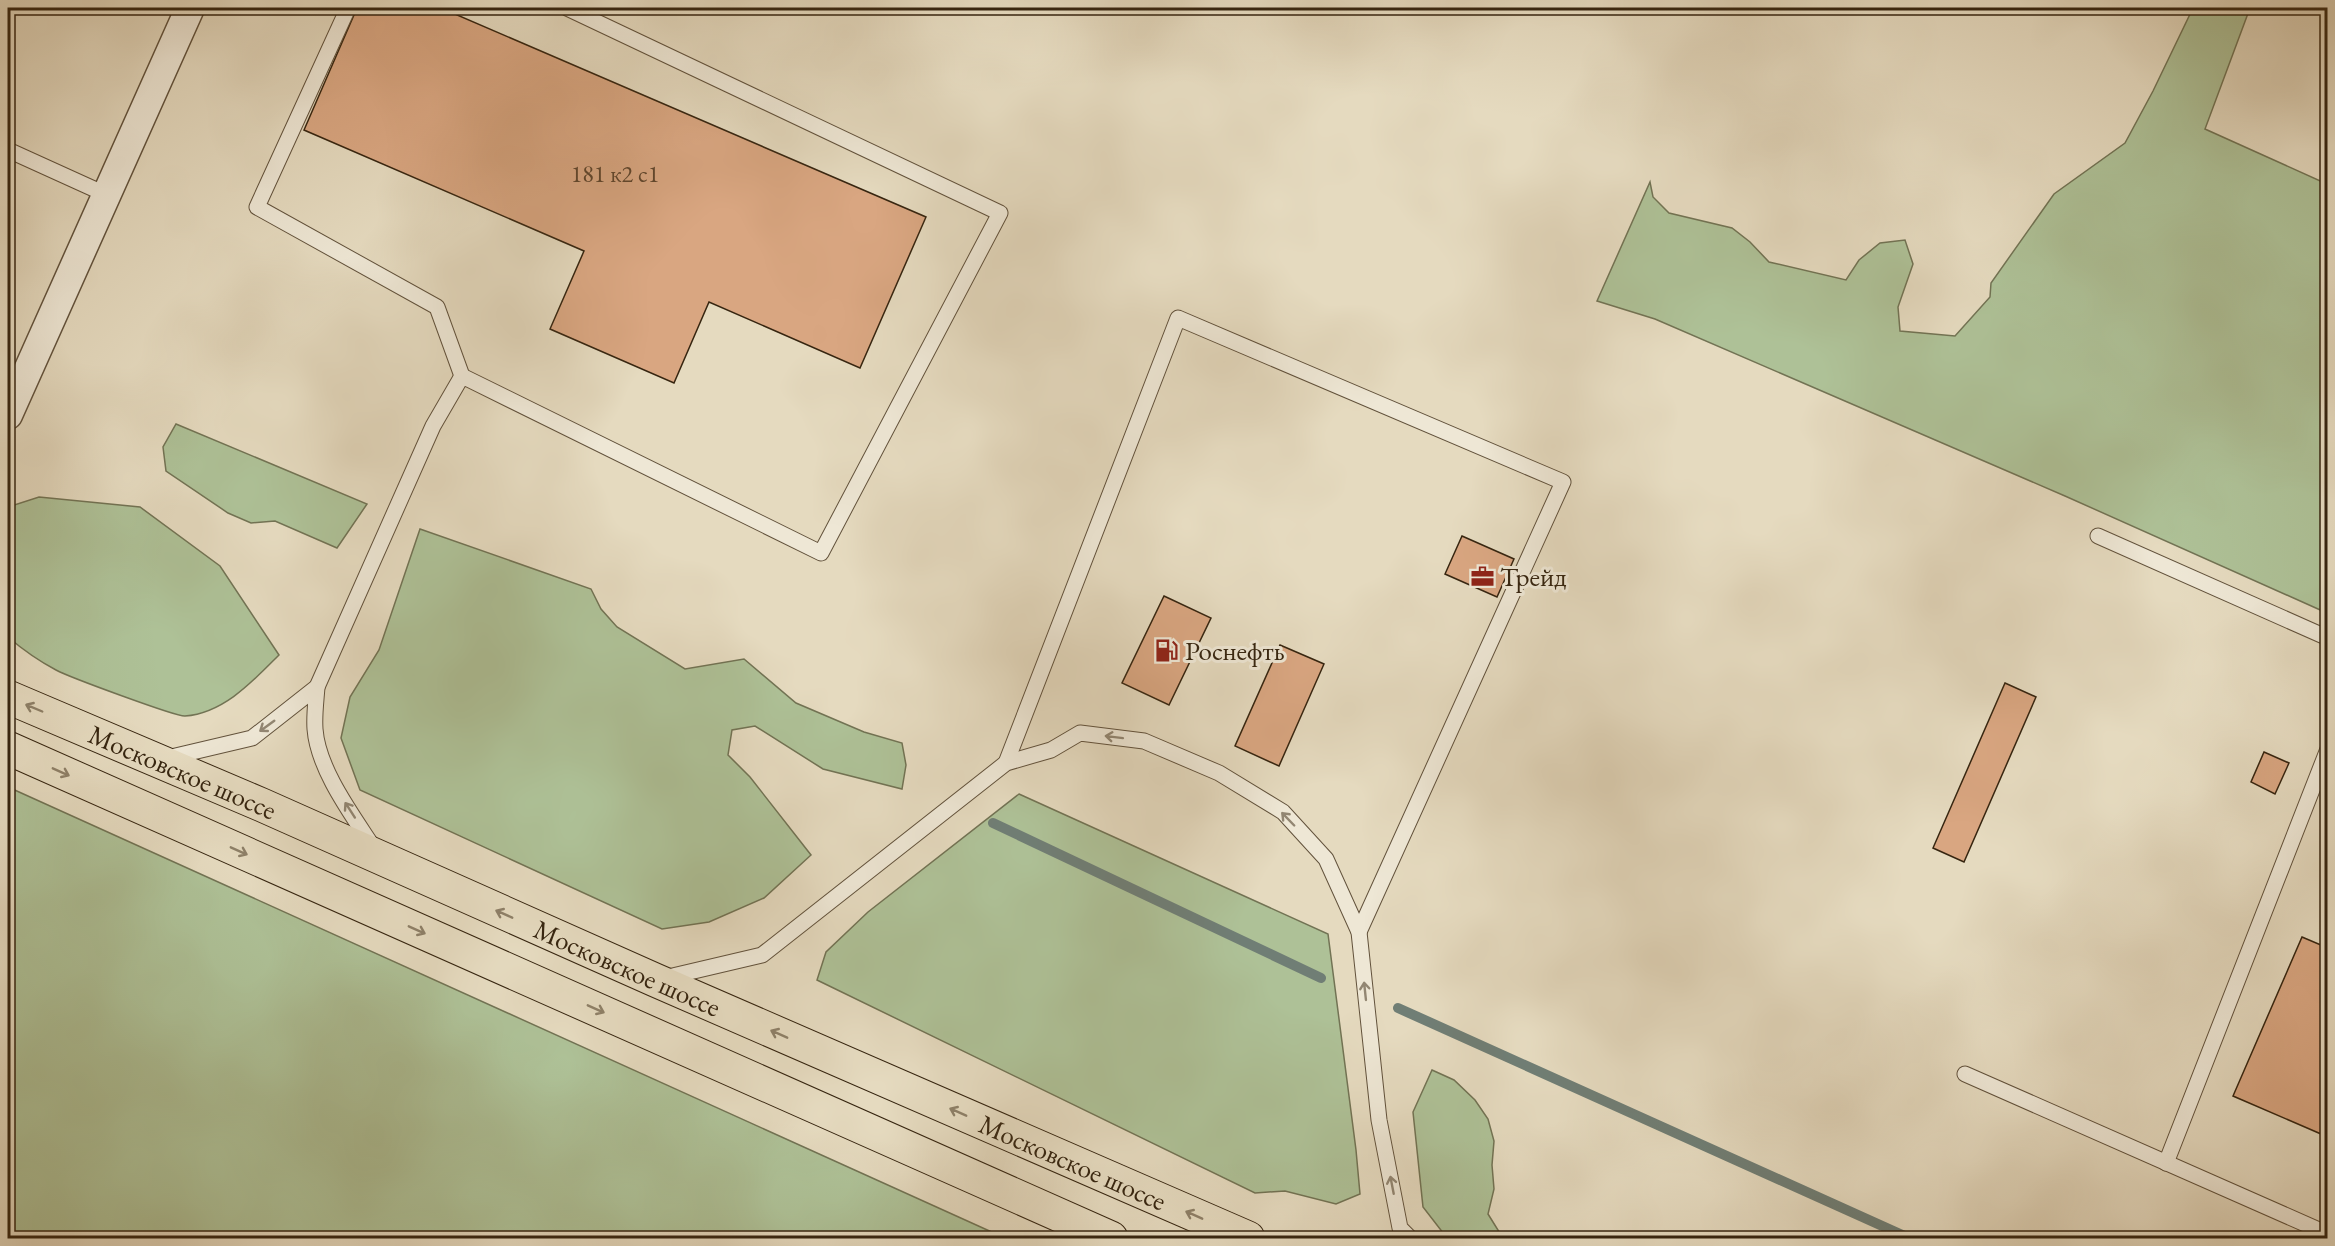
<svg xmlns="http://www.w3.org/2000/svg" width="2335" height="1246" viewBox="0 0 2335 1246" font-family="'EB Garamond',serif">
	<style>
		.green { fill: #aec197; stroke: #727354; stroke-width: 1.5 }
		.lines { fill: none; stroke-linecap: round; stroke-linejoin: round }
		.stream { stroke: #707e75; stroke-width: 10 }
		.building { fill: #d9a681; stroke: #362510; stroke-width: 1.5 }
		.lane-casing { stroke: #62523c; stroke-width: 17 }
		.street-casing { stroke: #62523c; stroke-width: 31 }
		.highway-casing { stroke: #362510; stroke-width: 35 }
		.lane { stroke: #eee7d5; stroke-width: 15 }
		.street { stroke: #eee7d5; stroke-width: 28 }
		.highway { stroke: #e5dabf; stroke-width: 33 }
		.oneway { stroke: #8e8068 }
		.oneway2 { stroke: #928672 }
		.labels { text-anchor: middle; dominant-baseline: central; stroke-width: 6; stroke-linejoin: round; paint-order: stroke }
		.number-label { font-size: 24px; fill: #5f452c }
		.poi-label { font-size: 27px; fill: #362510; stroke: #eee7d5; text-anchor: start }
		.street-label { font-size: 27px; fill: #362510; stroke: #eee7d5 }
	</style>
	<rect width="100%" height="100%" fill="#e5dabf"/>
	<filter id="stains"><feTurbulence type="fractalNoise" baseFrequency=".00333" numOctaves="4"/><feColorMatrix values="0 0 0 0 .2 0 0 0 0 .09 0 0 0 0 .02 0 0 0 .5 -.17"/></filter>
	<radialGradient id="worn" r=".72"><stop offset=".6" stop-color="#630" stop-opacity="0"/><stop offset="1" stop-color="#630" stop-opacity=".3"/></radialGradient>
	<g class="green">
		<path d="M2193,8H2250L2205,129L2327,184V613L2065,496L1655,319L1597,301L1650,182L1653,197L1669,213L1732,228L1750,242L1769,262L1846,280L1859,260L1880,243L1905,240L1913,264L1898,307L1900,331L1955,336L1990,297L1991,283L2054,194L2125,143L2153,91Z"/>
		<path d="M176,424L367,504L337,548L275,521L251,523L228,513L166,471L163,447Z"/>
		<path d="M39,497L140,507L220,566L279,655C253,681 224,713 185,716C177,717 69,677 56,670C39,661 22,649 8,637V507Z"/>
		<path d="M420,529L591,589L601,609L617,627L685,669L744,659L796,703L864,732L902,743L906,765L902,789L823,769L755,726L732,730L728,755L750,777L811,855L764,898L709,922L662,929L360,790L341,738L350,697L379,650Z"/>
		<path d="M8,787L1005,1238H8Z"/>
		<path d="M1019,794L1328,934L1356,1150L1360,1194L1336,1204L1285,1191L1255,1193L817,980L826,952L868,912Z"/>
		<path d="M1432,1070L1454,1080L1475,1100L1488,1119L1494,1141L1492,1165L1494,1189L1488,1214L1501,1235L1506,1238H1447L1423,1207L1413,1112Z"/>
	</g>
	<g class="lines">
		<g class="stream">
			<path d="M993,823L1321,978"/>
			<path d="M1398,1008L1909,1238"/>
		</g>
	</g>
	<g class="building">
		<path d="M357,8H441L926,217L860,368L709,302L674,383L550,329L584,251L304,130Z"/>
		<path d="M1462,536L1514,559L1497,597L1445,574Z"/>
		<path d="M1164,596L1211,618L1169,705L1122,683Z"/>
		<path d="M1280,645L1324,664L1279,766L1235,746Z"/>
		<path d="M2005,683L2036,697L1964,862L1933,848Z"/>
		<path d="M2264,752L2289,763L2275,794L2251,782Z"/>
		<path d="M2302,937L2328,948V1137L2233,1096Z"/>
	</g>
	<g class="lines">
		<defs>
			<g id="lane">
				<path d="M348,8L257,207L437,307L462,376"/>
				<path d="M8,150L105,194"/>
				<path d="M2098,536L2328,638"/>
				<path d="M317,687L433,426L462,376L821,553L1000,213L567,8"/>
				<path d="M167,758L252,738L317,687C316,701 314,715 315,729C318,770 353,816 375,850"/>
				<path d="M1006,763L1178,318L1563,482L1359,932"/>
				<path d="M664,978L762,955L1006,763L1051,750L1080,733L1144,741L1219,773L1283,812L1326,859L1359,932L1379,1120L1400,1228L1410,1238"/>
				<path d="M1965,1074L2328,1234"/>
				<path d="M2166,1163L2328,749"/>
			</g>
			<path id="street" d="M8,415L190,8"/>
			<g id="highway">
				<path id="s1" d="M8,697L262,805L655,980L1248,1238"/>
				<path d="M8,748L1111,1238"/>
			</g>
		</defs>
		<use href="#lane" class="lane-casing"/>
		<use href="#street" class="street-casing"/>
		<use href="#highway" class="highway-casing"/>
		<use href="#lane" class="lane"/>
		<use href="#street" class="street"/>
		<use href="#highway" class="highway"/>
	</g>
	<defs><path id="oneway-shaft" d="M-6 0H5M1.5-3L5.5 0L1.5 3" fill="none" stroke-width="1.6" stroke-linecap="round" stroke-linejoin="round" transform="scale(1.5)"/></defs>
	<g class="oneway">
		<use href="#oneway-shaft" transform="translate(34 708) rotate(-157)"/>
		<use href="#oneway-shaft" transform="translate(61 772) rotate(24)"/>
		<use href="#oneway-shaft" transform="translate(239 851) rotate(24)"/>
		<use href="#oneway-shaft" transform="translate(504 914) rotate(-156)"/>
		<use href="#oneway-shaft" transform="translate(417 930) rotate(24)"/>
		<use href="#oneway-shaft" transform="translate(596 1009) rotate(24)"/>
		<use href="#oneway-shaft" transform="translate(779 1034) rotate(-156)"/>
		<use href="#oneway-shaft" transform="translate(958 1112) rotate(-156)"/>
		<use href="#oneway-shaft" transform="translate(1194 1215) rotate(-156)"/>
	</g>
	<g class="oneway2">
		<use href="#oneway-shaft" transform="translate(267 726) rotate(144)"/>
		<use href="#oneway-shaft" transform="translate(1114 737) rotate(-173)"/>
		<use href="#oneway-shaft" transform="translate(350 810) rotate(-123)"/>
		<use href="#oneway-shaft" transform="translate(1288 819) rotate(-134)"/>
		<use href="#oneway-shaft" transform="translate(1365 991) rotate(-96)"/>
		<use href="#oneway-shaft" transform="translate(1392 1185) rotate(-101)"/>
	</g>
	<defs>
		<symbol id="office-bare" viewBox="-9 -9 18 18"><path d="M-6-3h4V-5.5h4V-3h4V5H-6ZM-1-4.5V-3h2v-1.5ZM-6 0V1H6V0Z" fill="#8f2418" stroke="#eee7d5" stroke-width="2.5" paint-order="stroke"/></symbol>
		<symbol id="fuel-bare" viewBox="-9 -9 18 18"><path d="M-5.5-6h7V0h2V4h1.3V-2.5L3-4.5l.8-.8L6-3V5H2.5V1h-1V6h-7ZM-4.2-4.7v3.2H.2V-4.7Z" fill="#8f2418" stroke="#eee7d5" stroke-width="2.5" paint-order="stroke"/></symbol>
	</defs>
	<g fill-rule="evenodd">
		<use href="#office-bare" x="1466" y="560" width="33" height="33"/>
		<use href="#fuel-bare" x="1150" y="634" width="33" height="33"/>
	</g>
	<g class="labels">
		<g class="number-label">
			<text x="615" y="173">181 к2 с1</text>
		</g>
		<g class="poi-label">
			<text x="1500" y="576">Трейд</text>
			<text x="1185" y="650">Роснефть</text>
		</g>
		<g class="street-label">
			<text stroke="none"><textPath href="#s1" startOffset="190">Московское шоссе</textPath></text>
			<text stroke="none"><textPath href="#s1" startOffset="676">Московское шоссе</textPath></text>
			<text stroke="none"><textPath href="#s1" startOffset="1162">Московское шоссе</textPath></text>
		</g>
	</g>
	<rect width="2335" height="1246" fill="none" stroke="#e5dabf" stroke-width="30"/>
	<rect x="9" y="9" width="2317" height="1228" fill="none" stroke="#362510" stroke-width="3"/>
	<rect x="15" y="15" width="2305" height="1216" fill="none" stroke="#362510" stroke-width="1.5"/>
	<rect width="100%" height="100%" filter="url(#stains)"/>
	<rect width="100%" height="100%" fill="url(#worn)"/>
</svg>
